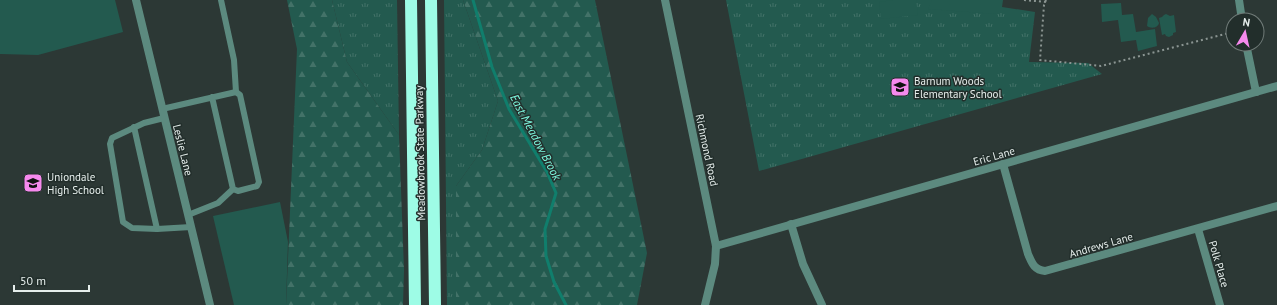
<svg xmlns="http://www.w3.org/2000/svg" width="1277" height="305" viewBox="0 0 1277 305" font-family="'PT Sans',sans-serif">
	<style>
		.grass { fill: url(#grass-tufts) }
		.forest { fill: url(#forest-firs) }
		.park { fill: #235a4f }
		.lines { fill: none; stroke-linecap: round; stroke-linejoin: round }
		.stream { stroke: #107e6c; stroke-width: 3 }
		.path { stroke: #8b9592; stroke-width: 2; stroke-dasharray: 2 3; stroke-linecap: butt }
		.service { stroke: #5c8a7f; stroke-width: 6 }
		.minor { stroke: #5c8a7f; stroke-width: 8 }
		.motorway { stroke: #9efce6; stroke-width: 12 }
		.labels { text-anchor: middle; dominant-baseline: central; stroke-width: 3; stroke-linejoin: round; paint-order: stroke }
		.poi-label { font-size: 11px; fill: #e6eeec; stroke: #222e2b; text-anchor: start }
		.street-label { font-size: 11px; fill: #e6eeec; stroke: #222e2b }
		.water-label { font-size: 12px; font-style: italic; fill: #7efbe1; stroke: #222e2b }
	</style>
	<defs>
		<pattern id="grass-tufts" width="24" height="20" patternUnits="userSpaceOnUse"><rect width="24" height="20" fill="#235a4f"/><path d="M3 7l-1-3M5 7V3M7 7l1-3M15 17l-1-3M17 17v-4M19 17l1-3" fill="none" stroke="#437268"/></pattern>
		<pattern id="forest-firs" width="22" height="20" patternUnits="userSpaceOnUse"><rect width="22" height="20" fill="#235a4f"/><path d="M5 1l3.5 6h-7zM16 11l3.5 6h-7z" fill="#437268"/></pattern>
	</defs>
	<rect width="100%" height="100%" fill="#2c3835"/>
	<g class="grass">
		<path d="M332,0H397L399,135L347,62Z"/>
		<path d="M444,0H463L498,101L482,150L456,186V305H447Z"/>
		<path d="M726,0H1003L1002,7L1035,12L1029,62L1088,63L1102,74L759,171Z"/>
	</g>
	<g class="forest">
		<path d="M287,0H332L347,62L399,135L404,270L403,305H286L297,49Z"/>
		<path d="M463,0H595L647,253L637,305H456V186L482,150L498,101Z"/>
	</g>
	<g class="park">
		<path d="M0,0H115L123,32L38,55L0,54Z"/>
		<path d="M893,0H916L918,15L881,19L879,2Z"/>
		<path d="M932,0H996V14L928,9Z"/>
		<path d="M1121,3L1122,15L1133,14L1136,32L1155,29L1157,46L1138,51L1136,40L1121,42L1118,20L1102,22L1101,4Z"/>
		<path d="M1152,14L1156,17L1159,23C1158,28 1151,29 1147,26L1148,18Z"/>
		<path d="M1166,14L1170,16L1174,15L1176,32L1173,33V35L1169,37L1166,36L1165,34L1162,35L1159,18L1162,17L1164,15Z"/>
		<path d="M280,202L288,242L286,305H234L213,216Z"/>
	</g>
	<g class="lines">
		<path class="stream" d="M473,0L492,67L509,109L547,172L556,193L545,229L546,256L554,282L566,305"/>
		<g class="path">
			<path d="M1024,0L1046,2"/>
			<path d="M1046,0L1044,5L1040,60L1101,66L1233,32"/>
		</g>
		<g class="service">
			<path d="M221,0L234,60L236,92"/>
			<path d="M162,109L236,92L240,95L259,182L257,186L238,191L233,189L212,97"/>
			<path d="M164,118L144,123L112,138L110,144L123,222L132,228L157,229L191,227"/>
			<path d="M134,127L157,229"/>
			<path d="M188,215L218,203L233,189"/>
		</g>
		<g class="minor">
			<path d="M136,0L210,305"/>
			<path d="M665,0L716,246L715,264L705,305"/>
			<path d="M1239,0L1242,20"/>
			<path d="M1246,44L1256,92"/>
			<path d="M1003,164L1028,254C1032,263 1034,270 1045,271L1277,206"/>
			<path d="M791,224L803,264L822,305"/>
			<path d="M1198,229L1220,305"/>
			<path d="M716,246L1277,86"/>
		</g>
		<g class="motorway">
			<path d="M411,0L415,305"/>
			<path d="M431,0L435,305"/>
		</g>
	</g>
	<defs>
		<symbol id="school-square" viewBox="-11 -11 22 22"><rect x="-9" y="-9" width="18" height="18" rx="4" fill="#f689ed" stroke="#222e2b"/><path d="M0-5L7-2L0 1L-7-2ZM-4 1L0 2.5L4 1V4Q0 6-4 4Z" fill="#111"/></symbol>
	</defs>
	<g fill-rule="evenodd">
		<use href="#school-square" x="889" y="76" width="22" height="22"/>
		<use href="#school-square" x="22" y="172" width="22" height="22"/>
	</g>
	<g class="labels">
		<g class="poi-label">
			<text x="914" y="81">Barnum Woods<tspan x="914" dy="13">Elementary School</tspan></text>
			<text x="47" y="177">Uniondale<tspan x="47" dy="13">High School</tspan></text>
		</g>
		<g class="street-label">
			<text transform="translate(183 150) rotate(76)">Leslie Lane</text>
			<text transform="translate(707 150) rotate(78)">Richmond Road</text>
			<text transform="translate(420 153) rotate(-91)">Meadowbrook State Parkway</text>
			<text transform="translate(994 156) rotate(-16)">Eric Lane</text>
			<text transform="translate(1101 245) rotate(-16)">Andrews Lane</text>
			<text transform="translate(1219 264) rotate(74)">Polk Place</text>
		</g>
		<g class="water-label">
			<text transform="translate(536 137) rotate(62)">East Meadow Brook</text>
		</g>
	</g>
	<g transform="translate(1245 32) rotate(9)"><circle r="19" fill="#222e2b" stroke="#707b78"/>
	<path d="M0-3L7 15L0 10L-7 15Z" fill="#f689ed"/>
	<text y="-6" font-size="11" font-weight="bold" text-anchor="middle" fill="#e6eeec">N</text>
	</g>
	<path d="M14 285v6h75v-6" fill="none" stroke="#e6eeec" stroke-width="2"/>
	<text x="20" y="285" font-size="12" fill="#e6eeec" stroke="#222e2b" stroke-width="3" paint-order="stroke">50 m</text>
</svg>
